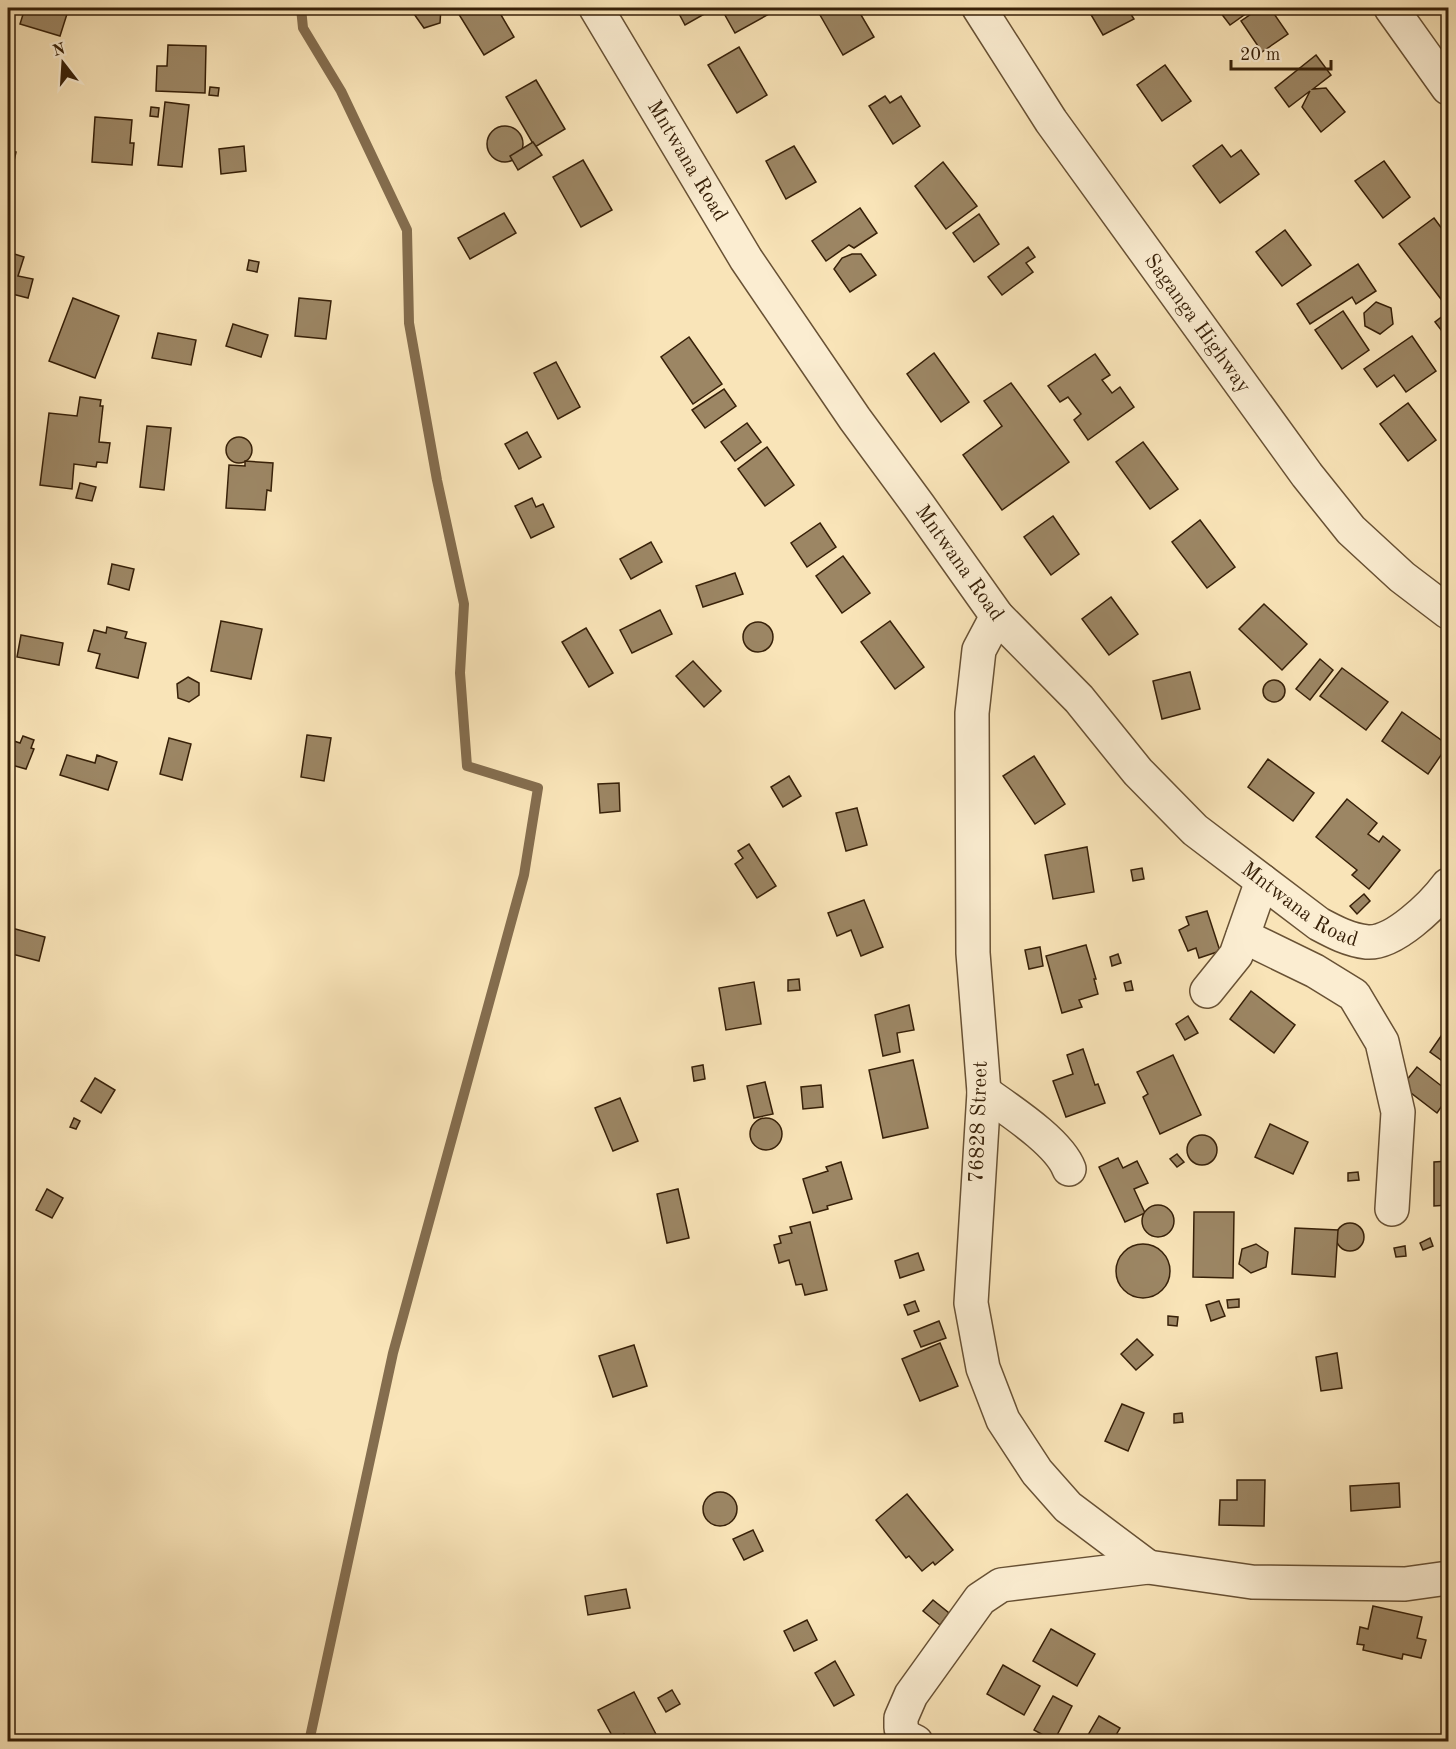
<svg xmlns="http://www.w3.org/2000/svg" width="1456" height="1749" viewBox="0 0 1456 1749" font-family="'Old Standard TT',serif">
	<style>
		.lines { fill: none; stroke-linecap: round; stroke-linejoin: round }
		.stream { stroke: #846d4e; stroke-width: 10 }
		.building { fill: #9c8664; stroke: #372008; stroke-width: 1.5 }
		.minor-casing { stroke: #685134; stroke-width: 36 }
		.minor { stroke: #fbedd1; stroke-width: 33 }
		.labels { text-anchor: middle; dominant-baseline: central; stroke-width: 5; stroke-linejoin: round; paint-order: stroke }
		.street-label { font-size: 21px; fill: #372008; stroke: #fbedd1 }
	</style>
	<rect width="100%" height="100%" fill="#f9e4b8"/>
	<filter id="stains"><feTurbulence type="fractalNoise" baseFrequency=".00333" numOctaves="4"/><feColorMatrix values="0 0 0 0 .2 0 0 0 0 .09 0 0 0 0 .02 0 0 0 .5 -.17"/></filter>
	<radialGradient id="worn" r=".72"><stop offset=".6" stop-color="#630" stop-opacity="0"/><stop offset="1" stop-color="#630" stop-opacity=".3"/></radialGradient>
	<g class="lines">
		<path class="stream" d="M301,8L303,28L341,91L407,230L409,323L437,480L464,604L460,673L467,766L538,788L524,875L393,1353L309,1742"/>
	</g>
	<g class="building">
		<path d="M25,8H46L67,14L60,36L20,24Z"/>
		<path d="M418,8H441L440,23L424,28L414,14Z"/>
		<path d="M455,8H497L514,37L484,55Z"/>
		<path d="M676,8H715L685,25Z"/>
		<path d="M721,8H766L769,14L735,33Z"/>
		<path d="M816,8H857L874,37L843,55Z"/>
		<path d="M1087,8H1127L1134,19L1103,35Z"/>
		<path d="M1217,8H1254L1230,25Z"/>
		<path d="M1260,8H1270L1288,34L1262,52L1241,21Z"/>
		<path d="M168,45L206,46L205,93L156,91L157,66H167Z"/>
		<path d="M739,47L767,95L737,113L708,65Z"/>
		<path d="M1316,55L1331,75L1313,89L1326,88L1345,112L1321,132L1302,107L1310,91L1289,107L1275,88Z"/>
		<path d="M1165,65L1191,101L1162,121L1137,85Z"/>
		<path d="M536,80L565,129L535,147L506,97Z"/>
		<path d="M210,87L219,88L218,96L209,95Z"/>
		<path d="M885,96L890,103L901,96L920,126L893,144L869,106Z"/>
		<path d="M165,102L189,105L182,167L158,165Z"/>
		<path d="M151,107L159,108L158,117L150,116Z"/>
		<path d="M95,117L132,120L130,143H134L132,165L92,162Z"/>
		<circle cx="505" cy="144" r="18"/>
		<path d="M533,142L542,155L518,170L510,156Z"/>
		<path d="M1222,145L1231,157L1241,150L1259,174L1220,203L1193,166Z"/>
		<path d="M244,146L246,171L221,174L219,149Z"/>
		<path d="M794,146L816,182L786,199L766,161Z"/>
		<path d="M8,150L16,152L11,174L8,173Z"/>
		<path d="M583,160L612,210L581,227L553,177Z"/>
		<path d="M1384,161L1410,197L1383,218L1355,181Z"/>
		<path d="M943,162L977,206L946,229L915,186Z"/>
		<path d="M860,208L877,233L854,248L849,245L826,261L812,241Z"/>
		<path d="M504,213L516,233L470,259L458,238Z"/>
		<path d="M979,214L999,244L974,262L953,233Z"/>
		<path d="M1434,218L1448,237V245L1445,248L1448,253V299L1444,303L1399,244Z"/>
		<path d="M1285,230L1311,265L1282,286L1256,252Z"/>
		<path d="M1028,247L1035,257L1026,263L1033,272L1002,295L988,277Z"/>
		<path d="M8,252L24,257L18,276L33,279L28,298L8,293Z"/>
		<path d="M852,254H861L876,275L850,292L834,269L842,258Z"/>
		<path d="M249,260L259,262L257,272L247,270Z"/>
		<path d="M1358,264L1376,291L1356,304L1352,297L1310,324L1297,304Z"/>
		<path d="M73,298L119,316L95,378L49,361Z"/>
		<path d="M299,298L331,301L326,339L295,336Z"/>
		<path d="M1376,302L1391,308L1393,324L1380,334L1365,326L1364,313Z"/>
		<path d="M1343,311L1369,350L1342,369L1315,330Z"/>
		<path d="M1448,312V339L1435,322Z"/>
		<path d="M233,324L268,335L261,357L226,346Z"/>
		<path d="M158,333L196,340L191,365L152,358Z"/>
		<path d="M1412,336L1436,371L1406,392L1394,375L1377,387L1364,369Z"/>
		<path d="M689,337L722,384L693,404L661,357Z"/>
		<path d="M934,353L969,402L941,422L907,374Z"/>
		<path d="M1095,354L1110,375L1102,380L1112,393L1120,387L1134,407L1088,440L1074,420L1081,414L1068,397L1060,402L1048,386Z"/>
		<path d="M556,362L580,407L558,419L534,373Z"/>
		<path d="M1011,383L1069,462L1002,510L963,455L1002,426L984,401Z"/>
		<path d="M724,389L736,406L705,428L692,410Z"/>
		<path d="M80,397L101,400L100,406H103L99,442L110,443L107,463L97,462L96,467L74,464L72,489L40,485L49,413L77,416Z"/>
		<path d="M1408,403L1436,440L1408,461L1380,424Z"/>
		<path d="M747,423L761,442L735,461L721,442Z"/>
		<path d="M147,426L171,428L164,490L140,487Z"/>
		<path d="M527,432L541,457L519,469L505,444Z"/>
		<circle cx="239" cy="450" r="13"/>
		<path d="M1143,442L1178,489L1150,509L1116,462Z"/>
		<path d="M767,447L794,485L765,506L738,469Z"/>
		<path d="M245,461L273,463L271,491L267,490L265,510L226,508L229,465L245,466Z"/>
		<path d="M80,483L96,487L92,501L76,498Z"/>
		<path d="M8,488H10L11,509H8Z"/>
		<path d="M532,498L536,507L543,504L554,527L531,538L515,506Z"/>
		<path d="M1053,516L1079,554L1051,575L1024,537Z"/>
		<path d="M1200,520L1235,567L1207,588L1172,542Z"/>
		<path d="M820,523L836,547L807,567L791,543Z"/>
		<path d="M651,542L662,562L631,579L620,559Z"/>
		<path d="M843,556L870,593L842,613L816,576Z"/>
		<path d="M112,564L134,569L129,590L108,584Z"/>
		<path d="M735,573L743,594L703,607L696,586Z"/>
		<path d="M1111,597L1138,634L1109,655L1082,619Z"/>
		<path d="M1264,604L1307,644L1282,670L1239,629Z"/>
		<path d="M660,610L672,634L632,653L620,630Z"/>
		<path d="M221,621L262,629L251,679L211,671Z"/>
		<path d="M890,621L924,667L895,689L861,642Z"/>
		<circle cx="758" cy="637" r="15"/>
		<path d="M107,627L127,632L125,638L146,643L138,678L96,668L100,654L88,651L94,630L106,633Z"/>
		<path d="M586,628L613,673L589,687L562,642Z"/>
		<path d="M21,635L63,643L59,665L17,657Z"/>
		<path d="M1320,659L1333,670L1310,700L1296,689Z"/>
		<path d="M693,661L721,691L704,707L676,676Z"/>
		<path d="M1342,668L1388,702L1366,730L1320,696Z"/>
		<path d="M1190,672L1200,709L1162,719L1153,681Z"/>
		<path d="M188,677L199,683V695L189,702L178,698L177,684Z"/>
		<circle cx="1274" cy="691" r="11"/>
		<path d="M1402,712L1448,745L1428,774L1382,741Z"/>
		<path d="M307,735L331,738L324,781L301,777Z"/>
		<path d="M23,736L34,740L31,748L34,749L26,769L8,764V739L20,743Z"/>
		<path d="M169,738L191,744L182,780L160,774Z"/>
		<path d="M67,755L95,763L97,755L117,762L108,790L60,775Z"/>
		<path d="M1034,756L1065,804L1035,824L1003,776Z"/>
		<path d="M1268,759L1314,793L1293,821L1248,787Z"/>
		<path d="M789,776L801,796L783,807L771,787Z"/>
		<path d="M619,783L620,811L600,813L598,784Z"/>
		<path d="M1347,799L1377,823L1368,834L1379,842L1383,836L1400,850L1369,889L1352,875L1357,870L1316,837Z"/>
		<path d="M857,808L867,845L846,851L836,813Z"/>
		<path d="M749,844L776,886L757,898L735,864L743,858L738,851Z"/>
		<path d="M1087,847L1094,892L1053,899L1045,855Z"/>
		<path d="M1142,868L1144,879L1133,881L1131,870Z"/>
		<path d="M1364,894L1370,901L1357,914L1350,906Z"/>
		<path d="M864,900L883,947L861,956L851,930L837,936L828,913Z"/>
		<path d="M1207,911L1220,951L1199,958L1196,948L1188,951L1179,930L1189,925L1186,917Z"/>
		<path d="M8,927L45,937L39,961L8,953Z"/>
		<path d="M1086,945L1096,979H1094L1098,994L1079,1000L1082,1007L1062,1013L1046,956Z"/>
		<path d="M1040,947L1043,966L1029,969L1025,950Z"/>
		<path d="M1118,954L1121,963L1112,966L1110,957Z"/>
		<path d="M799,979L800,990L788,991V980Z"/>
		<path d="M1131,981L1133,990L1126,991L1124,983Z"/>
		<path d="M754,982L761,1024L726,1030L719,988Z"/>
		<path d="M1251,991L1295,1025L1274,1053L1230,1019Z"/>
		<path d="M909,1005L914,1030L897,1033L900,1052L883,1056L875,1015Z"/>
		<path d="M1188,1016L1198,1033L1185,1040L1176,1024Z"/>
		<path d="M1448,1026V1065L1430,1052Z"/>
		<path d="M1083,1049L1095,1085L1098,1084L1105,1103L1066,1117L1053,1081L1073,1074L1067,1055Z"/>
		<path d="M1173,1055L1201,1115L1160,1134L1143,1097L1148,1094L1137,1072Z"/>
		<path d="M913,1060L928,1128L883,1138L869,1070Z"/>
		<path d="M703,1065L705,1079L694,1081L692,1067Z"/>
		<path d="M1417,1067L1448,1091V1097L1437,1113L1402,1086Z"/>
		<path d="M95,1078L115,1090L101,1113L81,1101Z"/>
		<path d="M765,1082L773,1114L754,1118L747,1086Z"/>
		<path d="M821,1085L823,1107L803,1109L801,1087Z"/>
		<path d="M620,1098L638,1141L613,1151L595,1108Z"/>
		<path d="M74,1118L80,1121L76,1129L70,1127Z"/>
		<circle cx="766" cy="1134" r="16"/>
		<path d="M1270,1124L1308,1142L1293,1174L1255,1157Z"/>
		<circle cx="1202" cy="1150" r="15"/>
		<path d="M1177,1154L1184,1162L1177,1167L1170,1159Z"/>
		<path d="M1118,1158L1123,1168L1137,1161L1148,1183L1134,1189L1145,1213L1125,1222L1099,1167Z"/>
		<path d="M1448,1161V1205L1434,1206V1162Z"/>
		<path d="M841,1162L852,1199L827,1206L828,1209L813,1213L803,1179L828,1171L826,1167Z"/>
		<path d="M1358,1172L1359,1180L1348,1181V1173Z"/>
		<path d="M47,1189L63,1198L52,1218L36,1210Z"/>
		<path d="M678,1189L689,1238L667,1243L657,1194Z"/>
		<circle cx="1158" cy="1221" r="16"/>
		<path d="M1194,1212H1234L1233,1278L1193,1277Z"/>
		<path d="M810,1222L827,1290L805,1295L802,1284L796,1285L789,1260L779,1263L774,1245L781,1243L779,1236L792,1233L790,1227Z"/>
		<circle cx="1350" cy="1237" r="14"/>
		<path d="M1295,1228L1338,1230L1335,1277L1292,1274Z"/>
		<path d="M1430,1238L1433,1246L1423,1250L1420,1243Z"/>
		<circle cx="1143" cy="1271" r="27"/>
		<path d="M1256,1244L1268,1252L1266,1267L1251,1273L1239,1264L1242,1249Z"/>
		<path d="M1405,1246L1406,1256L1396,1257L1394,1248Z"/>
		<path d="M918,1253L924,1270L900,1278L895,1261Z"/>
		<path d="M1239,1299V1307L1228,1308L1227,1300Z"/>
		<path d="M915,1301L919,1311L908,1315L904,1305Z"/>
		<path d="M1219,1301L1225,1316L1211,1321L1206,1305Z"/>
		<path d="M1168,1316L1178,1317L1177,1326L1168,1325Z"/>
		<path d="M939,1321L946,1338L921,1347L914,1331Z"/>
		<path d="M1137,1339L1153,1355L1136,1370L1121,1354Z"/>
		<path d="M940,1343L958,1386L920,1401L902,1359Z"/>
		<path d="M634,1345L647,1386L613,1397L599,1356Z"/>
		<path d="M1337,1353L1342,1388L1321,1391L1316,1357Z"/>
		<path d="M1122,1404L1144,1413L1128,1451L1105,1441Z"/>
		<path d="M1182,1413L1183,1422L1174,1423V1414Z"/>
		<path d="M1237,1480H1265L1264,1526L1219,1525L1220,1500H1237Z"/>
		<path d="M1399,1483L1400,1507L1351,1511L1350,1486Z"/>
		<circle cx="720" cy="1509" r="17"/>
		<path d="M907,1494L953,1550L935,1565L933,1562L922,1571L909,1556L906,1558L876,1520Z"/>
		<path d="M753,1530L763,1551L744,1560L733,1539Z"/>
		<path d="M626,1589L630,1608L588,1615L585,1596Z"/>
		<path d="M933,1600L949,1613L940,1625L923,1611Z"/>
		<path d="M1373,1606L1422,1617L1417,1638L1426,1640L1421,1658L1403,1654L1402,1659L1363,1650L1364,1645L1357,1644L1360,1627L1368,1629Z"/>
		<path d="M807,1620L817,1640L794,1651L784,1631Z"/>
		<path d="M1051,1629L1095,1654L1077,1686L1033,1661Z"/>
		<path d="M835,1661L854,1695L834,1706L815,1673Z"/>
		<path d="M1003,1665L1040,1686L1024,1715L987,1694Z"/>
		<path d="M672,1690L680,1704L666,1712L658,1698Z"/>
		<path d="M634,1692L659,1740L656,1742H628L624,1734L614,1739L598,1710Z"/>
		<path d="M1053,1696L1072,1706L1054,1741L1034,1730Z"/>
		<path d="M1099,1716L1120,1728L1112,1742H1084Z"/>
	</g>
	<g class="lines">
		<defs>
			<g id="minor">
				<path id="s1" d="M596,8L746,259L855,419L919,506L997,616L1079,699L1138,772L1195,830L1319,924C1334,932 1349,940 1367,942C1394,944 1433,905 1448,885"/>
				<path id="s2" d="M979,8L1051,121L1307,475L1351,530L1402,577L1448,612"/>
				<path d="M1391,8L1448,88"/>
				<path d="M997,616L979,650L972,713L973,953L984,1092L971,1303L983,1368L1003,1420L1037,1472L1068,1507L1148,1567"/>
				<path d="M1243,936L1315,971L1354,995L1382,1042L1398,1112L1392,1209"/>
				<path d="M1207,991L1236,955L1262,881"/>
				<path d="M984,1092C1009,1110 1059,1142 1069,1169"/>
				<path d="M916,1742L906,1737L901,1728V1718L911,1695L980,1599L1001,1585L1148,1567L1252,1582L1405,1584L1448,1578"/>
			</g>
		</defs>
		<use href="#minor" class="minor-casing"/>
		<use href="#minor" class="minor"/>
	</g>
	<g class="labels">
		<g class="street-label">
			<text stroke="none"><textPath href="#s1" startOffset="178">Mntwana Road</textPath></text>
			<text stroke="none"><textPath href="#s2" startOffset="384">Saganga Highway</textPath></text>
			<text stroke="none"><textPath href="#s1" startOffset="664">Mntwana Road</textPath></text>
			<text stroke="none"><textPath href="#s1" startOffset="1150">Mntwana Road</textPath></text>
			<text transform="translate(979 1122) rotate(-88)">76828 Street</text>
		</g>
	</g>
	<rect width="1456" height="1749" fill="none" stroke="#f9e4b8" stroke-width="30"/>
	<rect x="9" y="9" width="1438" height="1731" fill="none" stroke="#372008" stroke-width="3"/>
	<rect x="15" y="15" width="1426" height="1719" fill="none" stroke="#372008" stroke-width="1.5"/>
	<g transform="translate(63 63) rotate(343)" stroke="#fbedd1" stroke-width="4.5" paint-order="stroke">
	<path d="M0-4.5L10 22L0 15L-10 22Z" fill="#372008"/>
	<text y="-9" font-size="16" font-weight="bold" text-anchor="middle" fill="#372008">N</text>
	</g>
	<path d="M1231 60v9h100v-9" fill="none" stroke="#372008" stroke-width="3"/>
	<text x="1240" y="60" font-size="18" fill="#372008" stroke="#fbedd1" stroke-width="4.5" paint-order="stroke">20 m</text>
	<rect width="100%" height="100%" filter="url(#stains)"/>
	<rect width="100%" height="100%" fill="url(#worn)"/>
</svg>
